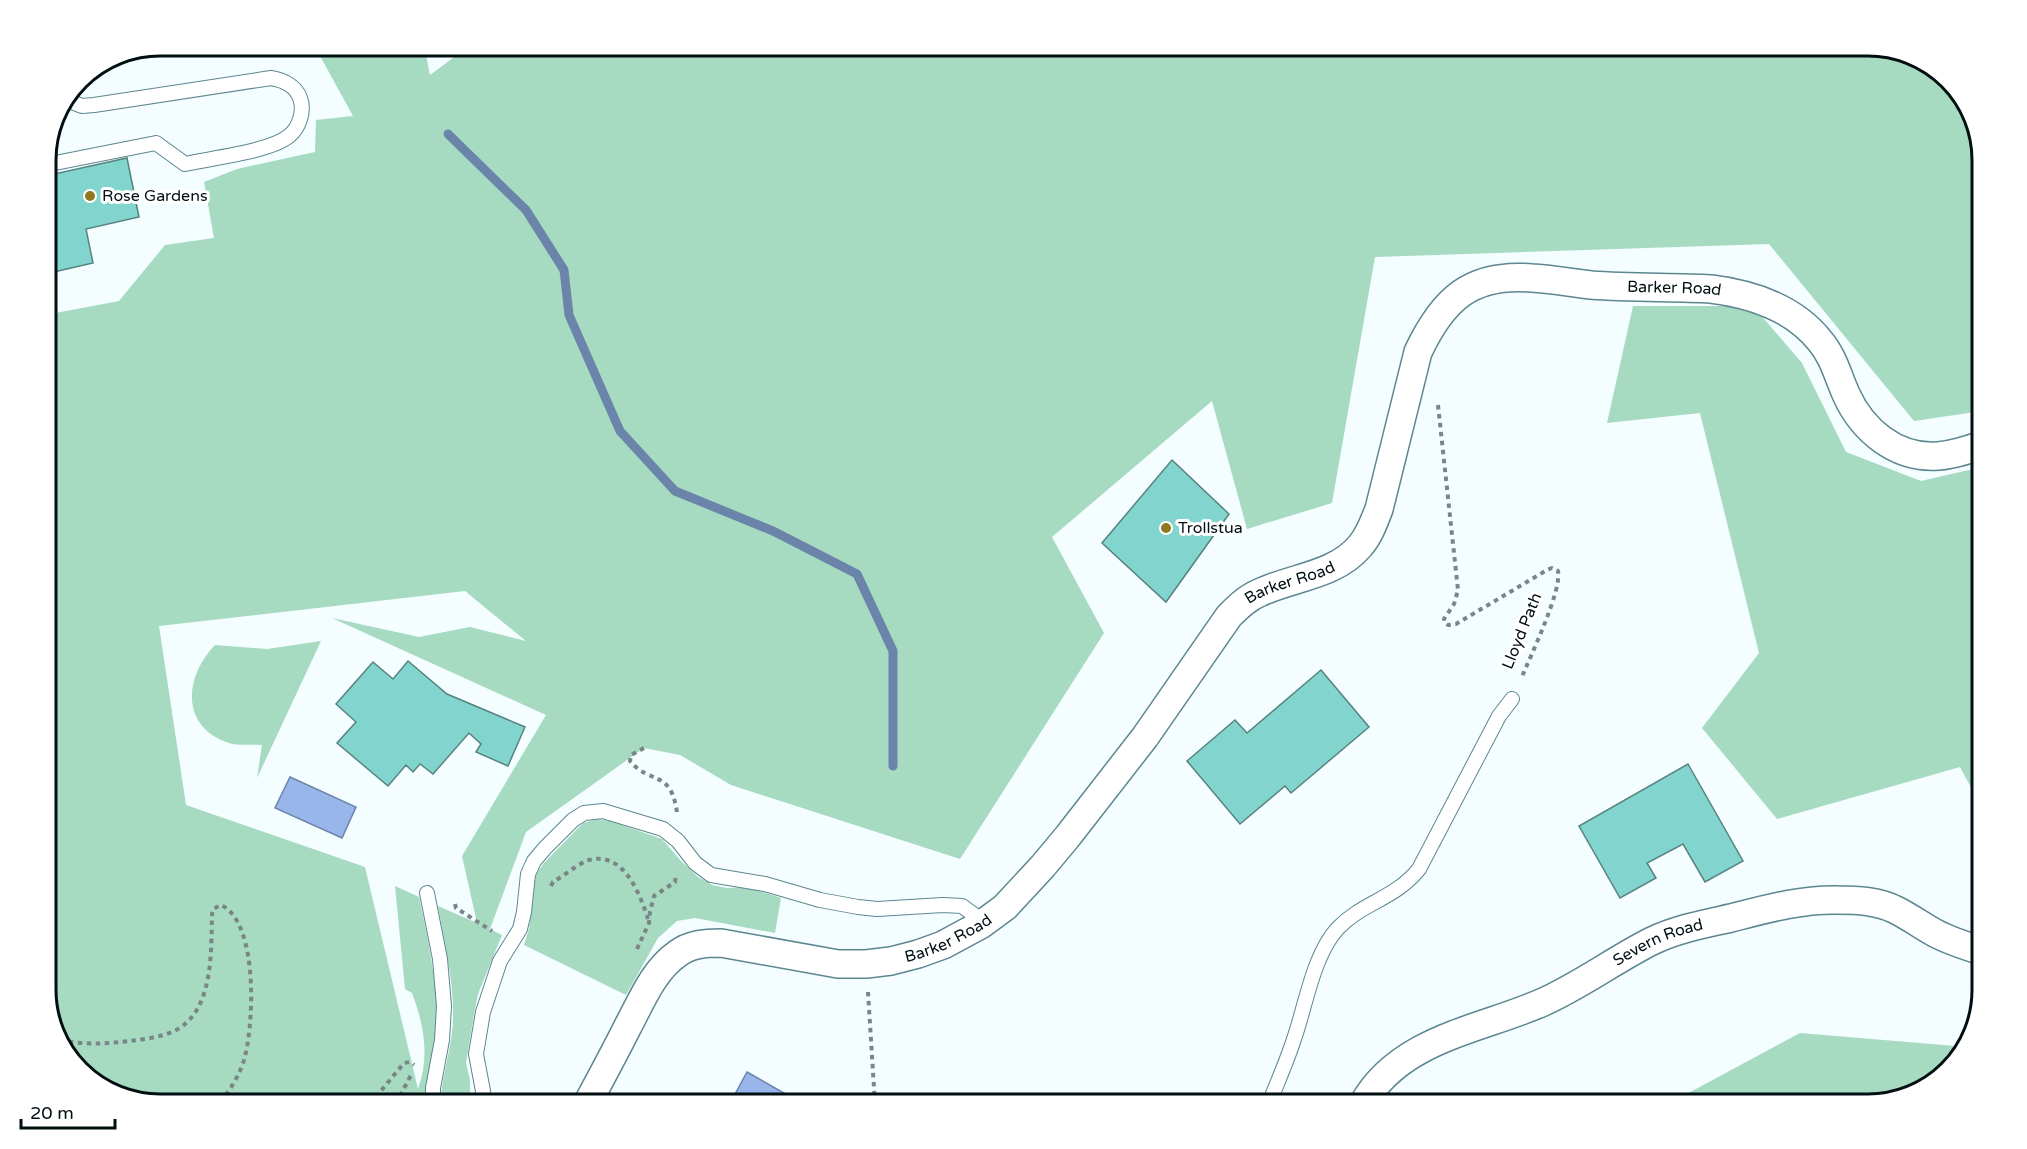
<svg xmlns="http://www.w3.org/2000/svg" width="2027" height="1149" viewBox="0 0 2027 1149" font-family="'Varela Round',sans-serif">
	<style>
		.green { fill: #a6dac1 }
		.water { fill: #99b6eb; stroke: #6b84aa; stroke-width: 1.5 }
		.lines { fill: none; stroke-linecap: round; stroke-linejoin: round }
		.stream { stroke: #6b84aa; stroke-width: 9 }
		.building { fill: #82d5ce; stroke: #57837f; stroke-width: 1.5 }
		.lane-casing { stroke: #5c8690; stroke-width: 16 }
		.street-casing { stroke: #5c8690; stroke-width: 30 }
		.path { stroke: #7a8588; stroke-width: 4; stroke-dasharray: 4.5 4.5; stroke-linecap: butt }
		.lane { stroke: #fff; stroke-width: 14 }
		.street { stroke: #fff; stroke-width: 27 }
		.poi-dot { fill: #91771d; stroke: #fff; stroke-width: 2 }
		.labels { text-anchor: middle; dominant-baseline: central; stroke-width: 6; stroke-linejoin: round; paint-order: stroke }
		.poi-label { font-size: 16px; fill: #010f13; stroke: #fff; text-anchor: start }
		.street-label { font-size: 16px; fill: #010f13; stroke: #fff }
		.rim { fill: none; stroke: #010f13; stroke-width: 3 }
	</style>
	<rect width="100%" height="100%" fill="#f4fdff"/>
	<g class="green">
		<path d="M314,45H424L430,75L461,52L460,45H1868L1925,60L1967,102L1982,152V411L1914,421L1769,244L1375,257L1332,503L1247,529L1212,401L1052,537L1104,633L960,859L731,785L680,755L644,748L526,832L490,929L502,935L478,994L474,1014L466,1063L470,1080V1104H444L441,1100C442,1072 453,1046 453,1017C454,980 444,942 438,906L477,923L462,856L546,715L332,618L419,637L470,627L526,641L465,591L159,626L186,805L365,867L418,1089C430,1057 424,1025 412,993L405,989L395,886L419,897C430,949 442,1001 434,1054C433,1063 429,1072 427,1081C425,1088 424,1096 424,1104H159L102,1089L64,1053L45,997V315L119,301L165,245L214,238L204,182L237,169L315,152L316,120L353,116Z"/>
		<path d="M1633,306H1753L1802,363L1846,452L1921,481L1982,467V808L1960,767L1777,819L1702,728L1759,653L1700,413L1607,423Z"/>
		<path d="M321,641L257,778L262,745C252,744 238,746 229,743C180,727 184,677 215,645L267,649Z"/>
		<path d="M597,819L610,821L662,839L682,862L698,877L712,885L727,888L747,887L781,898L775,933L695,918L677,921L658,938L626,995L524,945L529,929L536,874L544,863L583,823Z"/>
		<path d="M1800,1033L1967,1047L1925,1089L1868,1104H1668Z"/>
	</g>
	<g class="water">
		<path d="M290,777L356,807L342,838L275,808Z"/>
		<path d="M747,1072L798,1101L796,1104H744L733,1098Z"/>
	</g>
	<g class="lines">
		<path class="stream" d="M448,134L526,210L564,270L569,315L620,431L675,491L773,531L857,574L893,651V766"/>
	</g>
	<g class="building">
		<path d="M127,158L139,217L86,229L93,263L45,274V176Z"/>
		<path d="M1172,460L1229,514L1166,602L1102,543Z"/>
		<path d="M408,661L447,694L525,727L508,766L476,752L481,744L469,733L433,774L420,764L413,772L406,765L388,786L337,743L356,722L336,704L373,662L393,679Z"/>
		<path d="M1321,670L1369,727L1291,793L1285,786L1240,824L1187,761L1235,720L1247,733Z"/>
		<path d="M1688,764L1743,861L1705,882L1683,844L1647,863L1656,878L1620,898L1579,826Z"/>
	</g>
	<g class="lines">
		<defs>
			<g id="lane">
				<path d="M45,165L156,143L185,164C211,158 269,152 289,136C299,128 305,111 300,98C296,86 283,80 271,78L94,105L82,106L69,101"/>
				<path d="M427,893L440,959L444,1006L442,1040L433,1088V1104"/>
				<path d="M481,1104L483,1091L476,1054L483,1012L500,961L520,929L524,912L528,874L534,861L545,848L573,820L584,813L603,811L663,829L678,841L695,863L711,875L765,884L820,900L858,907L877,909L943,905L962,906L977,917L982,924"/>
				<path d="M1269,1104C1277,1083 1287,1061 1294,1039C1306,1005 1313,955 1338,928C1363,902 1395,899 1419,869L1499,716L1512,699"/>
			</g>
			<g id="street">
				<path id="s1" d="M587,1104C601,1078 615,1052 628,1026C641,1002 653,971 677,954C690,944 705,943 721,943L838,964H866L891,961L918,954L943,945L982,924L1005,907L1043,866L1068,836L1145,737L1229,616C1238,607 1247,598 1259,593C1292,577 1335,576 1360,546C1369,536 1374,522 1379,509L1418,352C1443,299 1471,273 1532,278C1552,279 1571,283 1591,285C1631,288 1672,287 1711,289C1751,294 1794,308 1820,341C1833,356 1838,376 1846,394C1862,430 1896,459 1938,456C1953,455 1968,450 1982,445"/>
				<path id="s2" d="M1363,1104C1399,1039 1479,1030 1541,1003C1580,986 1614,960 1652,941C1677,929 1704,924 1731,918C1766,909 1801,899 1838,900C1858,900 1878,901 1896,910C1910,917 1922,926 1935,933C1950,941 1966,946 1982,951"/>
			</g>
		</defs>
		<use href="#lane" class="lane-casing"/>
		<use href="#street" class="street-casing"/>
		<g class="path">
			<path d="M1438,405L1458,590L1454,604L1444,619V622L1448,625L1456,624L1547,570L1552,568L1558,571C1562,591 1530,657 1521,679"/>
			<path d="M644,748L631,755L630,761C651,786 670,768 677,812"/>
			<path d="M551,886L553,882C564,876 577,864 589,860C624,851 640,894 648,919"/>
			<path d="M455,904L456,908L492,931"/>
			<path d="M637,949L649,923L650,912L654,896L675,882L676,875"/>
			<path d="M868,992L875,1104"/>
			<path d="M60,1040C83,1045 105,1044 129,1041C145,1039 164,1037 178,1029C214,1008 211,949 212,914L213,909L221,905C259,923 254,1026 244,1060C239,1076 230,1091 218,1104"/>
			<path d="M370,1104L404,1063L410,1062L414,1065"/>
			<path d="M396,1104L411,1075"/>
		</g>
		<use href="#lane" class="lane"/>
		<use href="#street" class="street"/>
	</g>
	<g class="poi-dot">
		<circle cx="90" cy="196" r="6"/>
		<circle cx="1166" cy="528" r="6"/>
	</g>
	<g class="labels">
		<g class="poi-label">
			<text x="102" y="196">Rose Gardens</text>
			<text x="1178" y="528">Trollstua</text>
		</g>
		<g class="street-label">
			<text stroke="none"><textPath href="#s1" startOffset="1534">Barker Road</textPath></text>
			<text stroke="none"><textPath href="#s1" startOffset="960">Barker Road</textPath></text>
			<text transform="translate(1522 631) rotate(-68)">Lloyd Path</text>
			<text stroke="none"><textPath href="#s1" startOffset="456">Barker Road</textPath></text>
			<text stroke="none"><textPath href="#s2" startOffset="342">Severn Road</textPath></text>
		</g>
	</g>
	<path d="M0 0H2027V1149H0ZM160 56H1868A104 104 0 0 1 1972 160V990A104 104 0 0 1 1868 1094H160A104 104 0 0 1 56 990V160A104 104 0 0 1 160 56Z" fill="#fff" fill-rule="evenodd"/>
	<path class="rim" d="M160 56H1868A104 104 0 0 1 1972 160V990A104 104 0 0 1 1868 1094H160A104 104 0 0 1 56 990V160A104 104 0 0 1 160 56Z"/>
	<path d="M21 1119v9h94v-9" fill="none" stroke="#010f13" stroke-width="3"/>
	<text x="30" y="1119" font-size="18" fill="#010f13" stroke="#ffffff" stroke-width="4.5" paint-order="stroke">20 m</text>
</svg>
